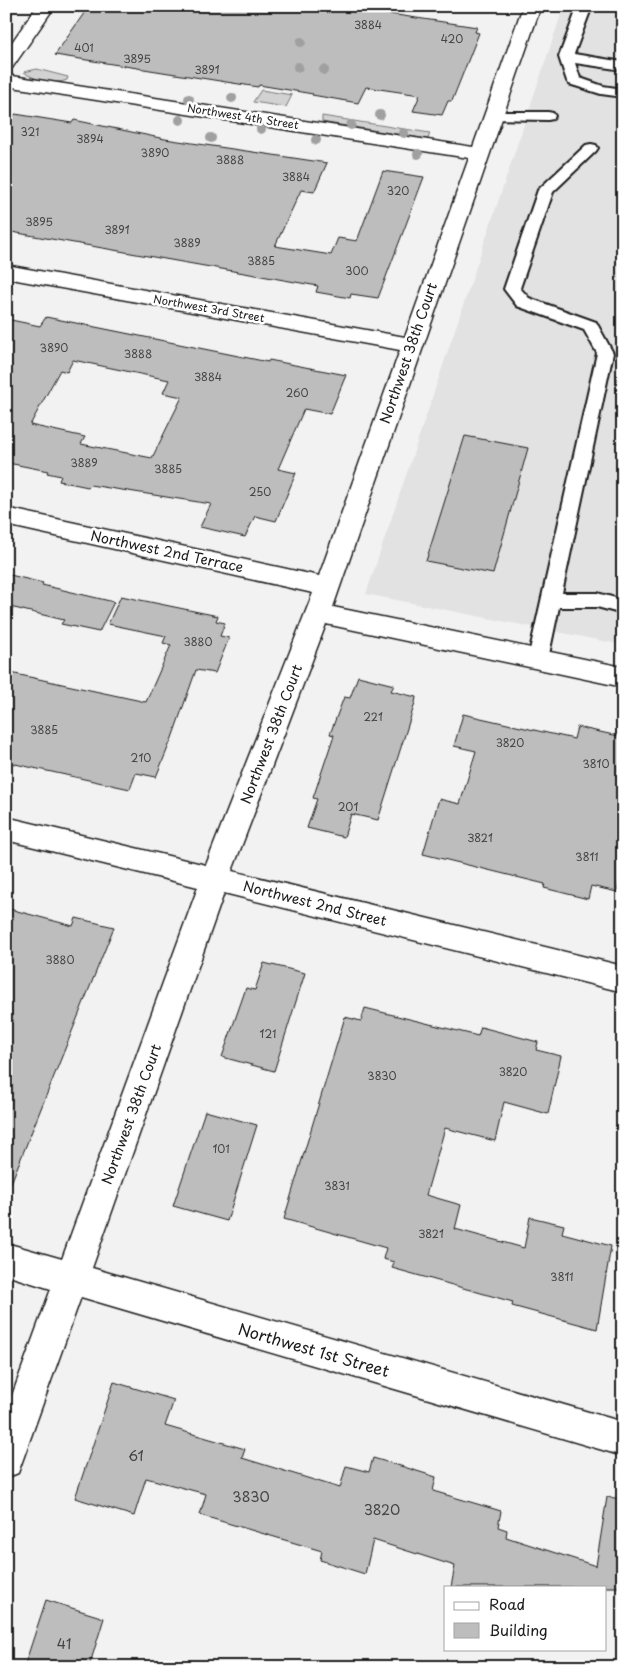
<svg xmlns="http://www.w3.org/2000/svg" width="629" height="1673" viewBox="0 0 629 1673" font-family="'Playpen Sans',sans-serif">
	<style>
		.built { fill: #e2e2e2 }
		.green { fill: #d2d2d2; stroke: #777 }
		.building { fill: #bdbdbd; stroke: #1c1c1c; fill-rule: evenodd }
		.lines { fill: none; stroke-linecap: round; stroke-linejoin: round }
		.service-casing { stroke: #1c1c1c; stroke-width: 4 }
		.minor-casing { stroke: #1c1c1c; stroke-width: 3 }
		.service { fill: #fff; fill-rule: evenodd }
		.minor { fill: #fff; fill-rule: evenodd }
		.tree { fill: #a0a0a0 }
		.labels { text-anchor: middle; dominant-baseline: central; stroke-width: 5; stroke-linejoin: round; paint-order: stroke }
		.number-label { font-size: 11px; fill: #444 }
		.far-street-label { font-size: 11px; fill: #1c1c1c; stroke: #fff }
		.street-label { font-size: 14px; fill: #1c1c1c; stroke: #fff }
		.near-number-label { font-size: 14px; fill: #444 }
		.near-street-label { font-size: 16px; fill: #1c1c1c; stroke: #fff }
	</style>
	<rect width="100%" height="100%" fill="#f2f2f2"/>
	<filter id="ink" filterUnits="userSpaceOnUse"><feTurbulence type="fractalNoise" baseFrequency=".02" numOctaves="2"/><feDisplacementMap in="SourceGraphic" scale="10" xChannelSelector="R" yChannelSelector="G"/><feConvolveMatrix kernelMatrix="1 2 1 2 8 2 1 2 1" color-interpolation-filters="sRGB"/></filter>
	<g filter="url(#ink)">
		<path class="built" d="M564,6H623V645L366,594Z"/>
		<g class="green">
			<path d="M37,69L68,77L67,80C56,85 33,80 24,72Z"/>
			<path d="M261,90L292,95L286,107L253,102Z"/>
			<path d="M322,116L430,133L428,139L322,122Z"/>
		</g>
		<g class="building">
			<path d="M89,6H336L477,27L475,32L479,33L452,101H448L442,115L413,111L420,95L366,87L358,103L312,95L313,94L259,85L258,87L55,55Z"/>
			<path d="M15,114L72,123L74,120L165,139L327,163L314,192L301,190L275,246L331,255L338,238L357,241L383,171L424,177L378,298L351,294L350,298L316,292L318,286L6,231V126Z"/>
			<path d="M46,317L268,362L269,360L346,375L330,414L304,409L278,469L296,473L276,521L255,516L245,537L200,527L211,504L90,485L88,487L59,481L61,476L47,473L48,471L8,463L6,466V319L40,326ZM73,360L169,380L163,393L182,397L152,458L81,444L85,437L30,425L60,370L67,372Z"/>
			<path d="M465,436L528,448L493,574L426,561Z"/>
			<path d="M6,574L43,583L42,585L114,602L99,632L61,624L64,620L6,606Z"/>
			<path d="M121,596L218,616L216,621L225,623L220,636L229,638L215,673L196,670L172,738L156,777L136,773L130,789L6,762V672L146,702L171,645L163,643L166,636L108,624Z"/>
			<path d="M358,676L394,685L391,691L416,697L415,703L378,820L351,814L344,837L307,828L317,799L313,798L334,735L330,734L344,697L350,698Z"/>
			<path d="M463,714L574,739L577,727L623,737V864L617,892L591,886L588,899L544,888L545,884L423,854L439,799L460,804L476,751L454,746Z"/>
			<path d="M6,908L73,926L76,918L114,927L7,1193Z"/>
			<path d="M264,963L305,973L274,1071L222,1057L246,988L255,990Z"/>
			<path d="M365,1008L478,1036L481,1027L538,1042L536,1050L561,1056L548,1114L504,1102L495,1141L445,1128L426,1195L461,1205L455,1229L524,1248L530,1217L564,1225L562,1233L611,1246L597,1329L512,1306L513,1302L392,1268L394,1262L383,1259L386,1248L284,1219L345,1017L361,1021Z"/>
			<path d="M205,1111L257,1125L227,1221L173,1206Z"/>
			<path d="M114,1382L174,1400L165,1426L245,1449L242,1458L340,1488L346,1466L369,1472L373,1458L404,1467L436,1477L433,1491L501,1511L498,1527L507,1530L506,1537L596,1566L607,1497L623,1499V1587H451L455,1566L373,1540L365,1574L320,1560L322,1551L200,1515L206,1494L146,1478L134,1516L75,1498Z"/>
			<path d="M46,1600L104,1618L89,1667H24Z"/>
		</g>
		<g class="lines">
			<defs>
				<g id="service">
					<path d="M578,6H592L574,54L623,62V70L575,63L580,78L603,86L623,89V97L601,94L569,84L567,81L559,57Z"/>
					<path d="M493,112H548L553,113L555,116L553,119L548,120L488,119L486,116L488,113Z"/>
					<path d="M591,144L596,145L598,148L596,151L553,192L520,288L529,298L596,322L613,353L562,593H597L623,600V614L597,607H559L548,659L545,664L538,667L531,664L528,659L597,353L584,330L517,306L504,289L538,190L586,145Z"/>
				</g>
				<g id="minor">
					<path d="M37,6H55L12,68L6,69V51Z"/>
					<path d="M523,6H541L333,607L623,667V687L326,624L232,871L623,966V992L224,893L92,1268L623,1422V1456L81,1297L18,1473L6,1478V1412L51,1289L6,1275V1243L62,1259L198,887L6,840V817L206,865L313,593L6,525V508L319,576L400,350L6,278V265L405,337L469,158L6,86V75L473,147Z"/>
				</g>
			</defs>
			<use href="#service" class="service-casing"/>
			<use href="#minor" class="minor-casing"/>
			<use href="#service" class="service"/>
			<use href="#minor" class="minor"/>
		</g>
		<g class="tree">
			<circle cx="301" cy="42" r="5"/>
			<circle cx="298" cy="67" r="5"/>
			<circle cx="324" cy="70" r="5"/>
			<circle cx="232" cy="98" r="5"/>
			<circle cx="189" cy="99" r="5"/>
			<circle cx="380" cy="115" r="5"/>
			<circle cx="180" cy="120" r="5"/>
			<circle cx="351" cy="125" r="5"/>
			<circle cx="261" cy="129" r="5"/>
			<circle cx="404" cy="133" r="5"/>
			<circle cx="211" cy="138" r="5"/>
			<circle cx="316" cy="140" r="5"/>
			<circle cx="418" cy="154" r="5"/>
		</g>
	</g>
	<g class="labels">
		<g class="number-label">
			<text x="368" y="24">3884</text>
			<text x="452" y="38">420</text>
			<text x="84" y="47">401</text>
			<text x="137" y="58">3895</text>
			<text x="207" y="69">3891</text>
			<text x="30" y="131">321</text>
			<text x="90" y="138">3894</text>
			<text x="155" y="152">3890</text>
			<text x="230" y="159">3888</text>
			<text x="296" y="176">3884</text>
			<text x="398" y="190">320</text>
			<text x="39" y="221">3895</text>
			<text x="117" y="229">3891</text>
			<text x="187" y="242">3889</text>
			<text x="261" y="260">3885</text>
			<text x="357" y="270">300</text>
			<text x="54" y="347">3890</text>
			<text x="138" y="353">3888</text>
			<text x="208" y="376">3884</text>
			<text x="297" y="392">260</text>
			<text x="84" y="462">3889</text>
			<text x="168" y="468">3885</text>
			<text x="260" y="491">250</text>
			<text x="198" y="641">3880</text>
			<text x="373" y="716">221</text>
			<text x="44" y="729">3885</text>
			<text x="510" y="742">3820</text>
			<text x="141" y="757">210</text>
			<text x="596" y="763">3810</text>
			<text x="348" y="806">201</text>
			<text x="480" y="837">3821</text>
			<text x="587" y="856">3811</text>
			<text x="60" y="959">3880</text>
			<text x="268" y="1033">121</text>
			<text x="513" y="1071">3820</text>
			<text x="382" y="1075">3830</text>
			<text x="221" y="1148">101</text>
			<text x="337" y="1185">3831</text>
			<text x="431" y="1233">3821</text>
			<text x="562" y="1276">3811</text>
		</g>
		<g class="far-street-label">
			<text transform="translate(243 116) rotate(9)">Northwest 4th Street</text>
			<text transform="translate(209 308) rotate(10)">Northwest 3rd Street</text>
		</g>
		<g class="street-label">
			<text transform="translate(408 353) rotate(-71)">Northwest 38th Court</text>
			<text transform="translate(167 551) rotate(12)">Northwest 2nd Terrace</text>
			<text transform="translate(271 734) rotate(-69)">Northwest 38th Court</text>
			<text transform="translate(315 903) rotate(14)">Northwest 2nd Street</text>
			<text transform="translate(131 1114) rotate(-70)">Northwest 38th Court</text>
		</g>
		<g class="near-number-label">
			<text x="136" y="1455">61</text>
			<text x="251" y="1496">3830</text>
			<text x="382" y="1509">3820</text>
			<text x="64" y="1643">41</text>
		</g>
		<g class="near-street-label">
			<text transform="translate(314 1349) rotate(16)">Northwest 1st Street</text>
		</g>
	</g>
	<rect width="629" height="1673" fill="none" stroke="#fff" stroke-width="25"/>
	<rect x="12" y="12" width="604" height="1648" fill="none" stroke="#1c1c1c" stroke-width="2" filter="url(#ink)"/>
	<rect x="444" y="1586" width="162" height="65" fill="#ffffff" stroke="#a4a4a4"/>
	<rect x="454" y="1602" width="25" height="8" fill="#ffffff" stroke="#a4a4a4"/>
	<text x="489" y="1610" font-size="15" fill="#1c1c1c">Road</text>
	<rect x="454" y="1623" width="25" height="15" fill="#bdbdbd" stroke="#a4a4a4"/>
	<text x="489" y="1636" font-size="15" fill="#1c1c1c">Building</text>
</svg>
